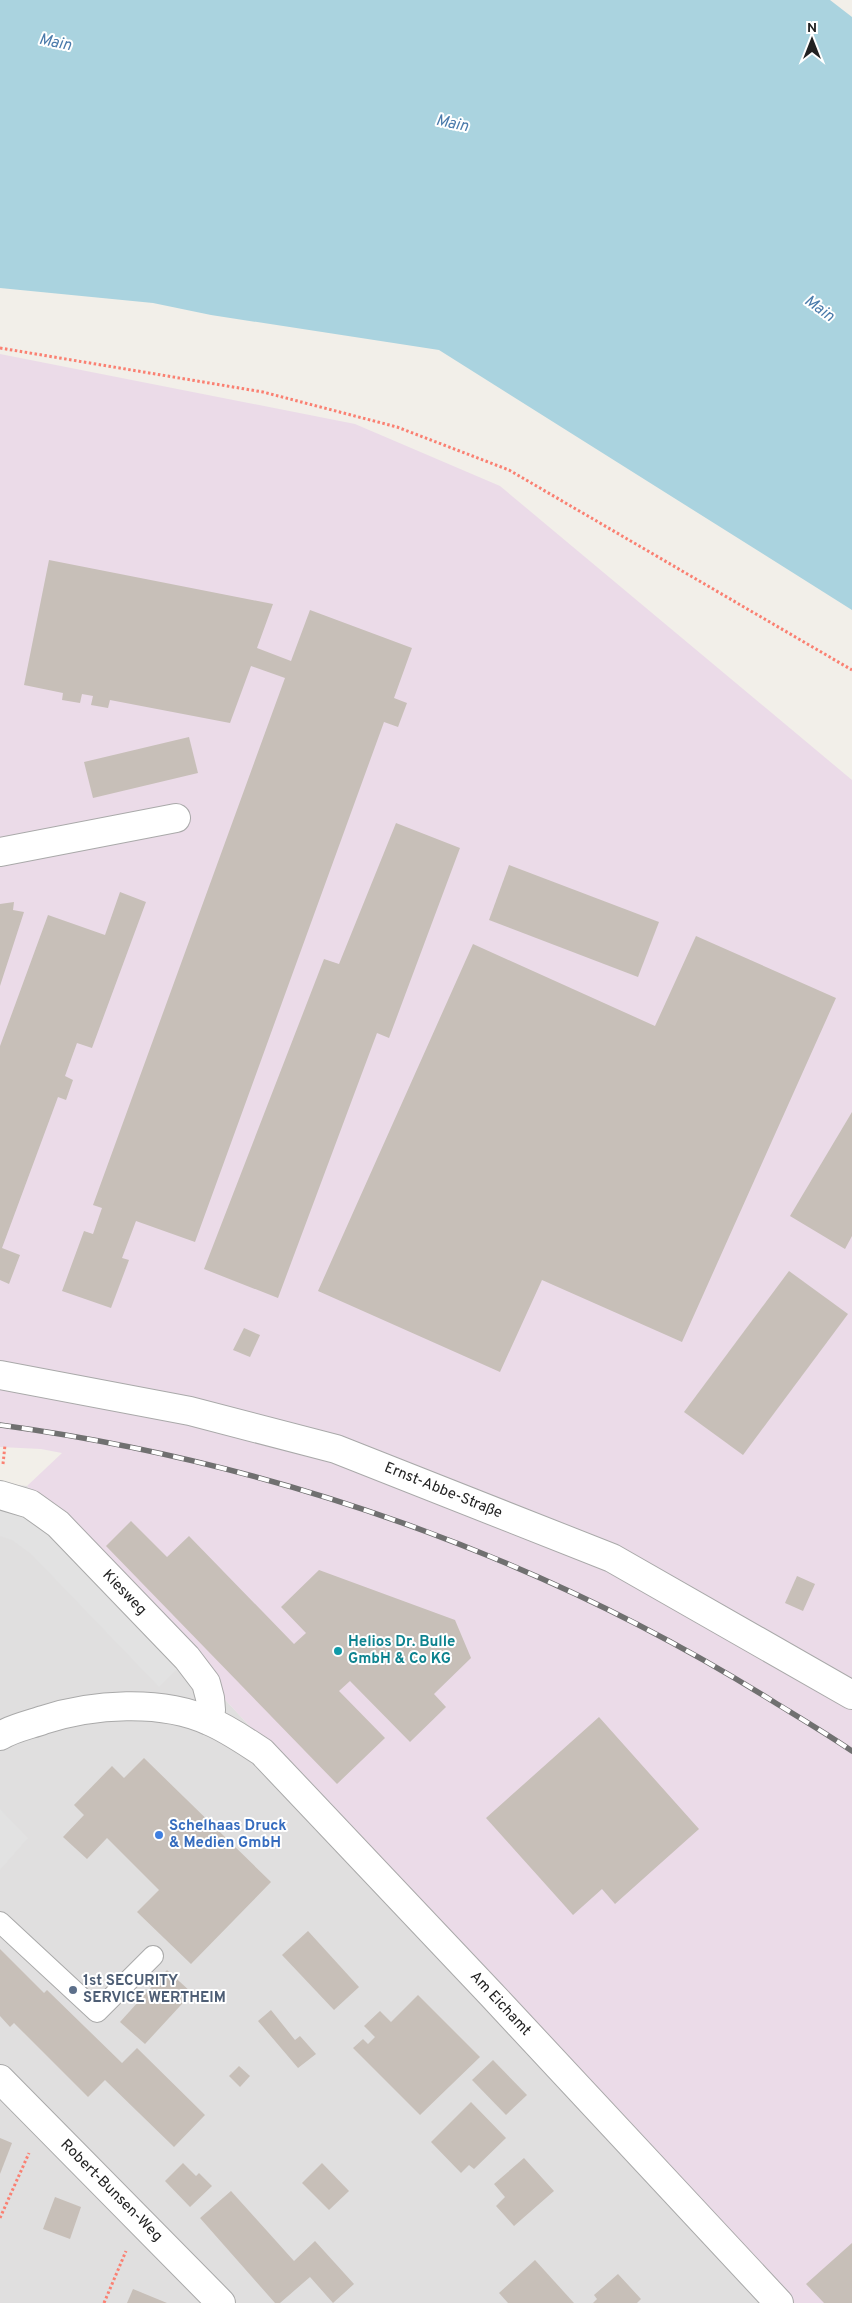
<svg xmlns="http://www.w3.org/2000/svg" width="852" height="2303" viewBox="0 0 852 2303" font-family="Overpass,sans-serif">
	<style>
		.residential { fill: #e0dfdf }
		.industrial { fill: #ebdbe8 }
		.parking { fill: #e2e2e2 }
		.water { fill: #aad3df }
		.building { fill: #c7bfb8 }
		.lines { fill: none; stroke-linecap: round; stroke-linejoin: round }
		.lane-casing { stroke: #a9a9a9; stroke-width: 22 }
		.street-casing { stroke: #a9a9a9; stroke-width: 30 }
		.path { stroke: #fa8072; stroke-width: 3; stroke-dasharray: 2.5 2.5; stroke-linecap: butt }
		.lane { stroke: #fff; stroke-width: 20 }
		.street { stroke: #fff; stroke-width: 28 }
		.rail-casing { stroke: #707070; stroke-width: 5.5 }
		.rail { stroke: #fff; stroke-width: 4; stroke-dasharray: 11; stroke-linecap: butt }
		.culture-dot { fill: #0f9aa8; stroke: #fff; stroke-width: 2 }
		.shop-dot { fill: #3f7fe0; stroke: #fff; stroke-width: 2 }
		.service-dot { fill: #5c6f8a; stroke: #fff; stroke-width: 2 }
		.labels { text-anchor: middle; dominant-baseline: central; stroke-width: 4; stroke-linejoin: round; paint-order: stroke }
		.street-label { font-size: 15px; fill: #222; stroke: #fff }
		.culture-label { font-size: 15px; font-weight: bold; fill: #0d838f; stroke: #fff; text-anchor: start }
		.shop-label { font-size: 15px; font-weight: bold; fill: #366cbe; stroke: #fff; text-anchor: start }
		.service-label { font-size: 15px; font-weight: bold; fill: #4e5e75; stroke: #fff; text-anchor: start }
		.water-label { font-size: 16px; font-style: italic; fill: #4a7aab; stroke: #fff }
	</style>
	<rect width="100%" height="100%" fill="#f2efe9"/>
	<path class="residential" d="M0,1483L27,1486L434,1925L793,2303H0Z"/>
	<path class="industrial" d="M0,354L355,424L500,486L852,780V2303H793L434,1925L27,1486L62,1453L41,1449L0,1447Z"/>
	<g class="parking">
		<path d="M0,1508L25,1516L48,1534L177,1669L159,1687L31,1554L12,1540L0,1536Z"/>
		<path d="M0,1809L28,1838L0,1870Z"/>
	</g>
	<path class="water" d="M0,0H830L852,17V610L439,350L211,315L153,303L0,288Z"/>
	<g class="building">
		<path d="M49,560L273,604L257,648L291,661L310,610L412,648L394,698L407,703L398,727L384,722L195,1242L136,1221L122,1258L129,1260L111,1308L62,1291L84,1231L93,1234L102,1208L93,1205L285,678L251,666L230,723L110,700L108,708L91,705L93,696L82,694L80,703L62,700L63,693L24,685Z"/>
		<path d="M189,737L198,773L93,798L84,762Z"/>
		<path d="M396,823L460,848L389,1038L377,1033L278,1298L204,1269L324,959L339,964Z"/>
		<path d="M509,865L659,922L638,977L489,920Z"/>
		<path d="M120,892L146,902L92,1048L77,1043L65,1076L73,1080L66,1100L58,1097L2,1248L20,1255L9,1284L0,1280V1046L48,915L105,935Z"/>
		<path d="M14,902L13,910L24,912L0,986V904Z"/>
		<path d="M696,936L836,998L682,1342L542,1280L500,1372L318,1291L473,944L655,1026Z"/>
		<path d="M852,1112V1236L845,1249L790,1216Z"/>
		<path d="M789,1271L848,1314L743,1455L684,1412Z"/>
		<path d="M244,1328L260,1335L250,1357L233,1350Z"/>
		<path d="M131,1521L167,1557L189,1536L294,1644L306,1633L281,1607L319,1570L455,1620L471,1658L434,1694L446,1707L410,1742L350,1681L339,1691L385,1738L337,1784L106,1546Z"/>
		<path d="M797,1576L815,1584L803,1611L785,1603Z"/>
		<path d="M599,1717L699,1829L615,1904L602,1889L573,1915L486,1818Z"/>
		<path d="M144,1758L271,1882L191,1964L137,1912L159,1890L107,1838L87,1859L63,1837L84,1815L74,1805L112,1766L124,1778Z"/>
		<path d="M308,1931L359,1987L334,2010L282,1955Z"/>
		<path d="M0,1949L44,1993L47,1990L122,2063L137,2048L205,2115L174,2147L105,2080L88,2097L14,2023L10,2027L0,2016Z"/>
		<path d="M167,1970L192,1993L145,2044L120,2022Z"/>
		<path d="M418,1995L480,2057L420,2115L353,2048L363,2039L368,2044L375,2037L364,2026L380,2011L391,2022Z"/>
		<path d="M271,2010L295,2040L300,2036L316,2054L298,2068L258,2021Z"/>
		<path d="M493,2060L527,2095L506,2115L472,2080Z"/>
		<path d="M239,2066L250,2076L240,2087L229,2076Z"/>
		<path d="M471,2102L506,2138L474,2169L469,2165L461,2173L431,2142Z"/>
		<path d="M0,2138L12,2143L0,2174Z"/>
		<path d="M524,2158L554,2191L514,2226L496,2206L505,2197L494,2184Z"/>
		<path d="M183,2163L196,2176L199,2173L212,2186L190,2207L165,2181Z"/>
		<path d="M322,2163L349,2191L329,2210L302,2183Z"/>
		<path d="M231,2191L294,2261L315,2241L354,2284L333,2303L310,2277L280,2303H275L200,2218Z"/>
		<path d="M55,2197L81,2207L70,2239L43,2229Z"/>
		<path d="M852,2243V2303H824L806,2284Z"/>
		<path d="M535,2260L574,2303H508L499,2293Z"/>
		<path d="M618,2274L641,2299L637,2303H593L597,2299L594,2295Z"/>
		<path d="M133,2289L167,2303H127Z"/>
	</g>
	<g class="lines">
		<defs>
			<path id="lane" d="M0,1922L97,2012L153,1956"/>
			<g id="street">
				<path d="M0,852L176,818"/>
				<path d="M0,1375L190,1411L336,1449L612,1558L852,1695"/>
				<path d="M0,1495L30,1504L58,1524L187,1658L206,1683L210,1698L211,1710L208,1720"/>
				<path d="M0,1736C13,1728 29,1725 43,1720C92,1704 161,1699 209,1721C228,1729 245,1741 262,1752L491,1994L779,2303"/>
				<path d="M0,2079L221,2303"/>
			</g>
		</defs>
		<use href="#lane" class="lane-casing"/>
		<use href="#street" class="street-casing"/>
		<g class="path">
			<path d="M0,348L263,392L397,427L509,470L852,670"/>
			<path d="M3,1464L5,1445"/>
			<path d="M0,2218L29,2153"/>
			<path d="M104,2303L126,2251"/>
		</g>
		<use href="#lane" class="lane"/>
		<use href="#street" class="street"/>
		<defs>
			<path id="rail" d="M0,1425C272,1462 541,1556 774,1702C800,1718 827,1734 852,1751"/>
		</defs>
		<use href="#rail" class="rail-casing"/>
		<use href="#rail" class="rail"/>
	</g>
	<circle class="culture-dot" cx="338" cy="1651" r="5"/>
	<circle class="shop-dot" cx="159" cy="1835" r="5"/>
	<circle class="service-dot" cx="73" cy="1990" r="5"/>
	<g class="labels">
		<g class="street-label">
			<text transform="translate(443 1491) rotate(22)">Ernst-Abbe-Straße</text>
			<text transform="translate(124 1593) rotate(46)">Kiesweg</text>
			<text transform="translate(500 2004) rotate(47)">Am Eichamt</text>
			<text transform="translate(111 2191) rotate(45)">Robert-Bunsen-Weg</text>
		</g>
		<g class="culture-label">
			<text x="348" y="1642">Helios Dr. Bulle<tspan x="348" dy="17">GmbH &amp; Co KG</tspan></text>
		</g>
		<g class="shop-label">
			<text x="169" y="1826">Schelhaas Druck<tspan x="169" dy="17">&amp; Medien GmbH</tspan></text>
		</g>
		<g class="service-label">
			<text x="83" y="1981">1st SECURITY<tspan x="83" dy="17">SERVICE WERTHEIM</tspan></text>
		</g>
		<g class="water-label">
			<text transform="translate(55 43) rotate(12)">Main</text>
			<text transform="translate(452 124) rotate(12)">Main</text>
			<text transform="translate(819 309) rotate(36)">Main</text>
		</g>
	</g>
	<g transform="translate(812 40)" stroke="#ffffff" stroke-width="4" paint-order="stroke">
	<path d="M0-4L9 19L0 12L-9 19Z" fill="#222222"/>
	<text y="-8" font-size="14" font-weight="bold" text-anchor="middle" fill="#222222">N</text>
	</g>
</svg>
